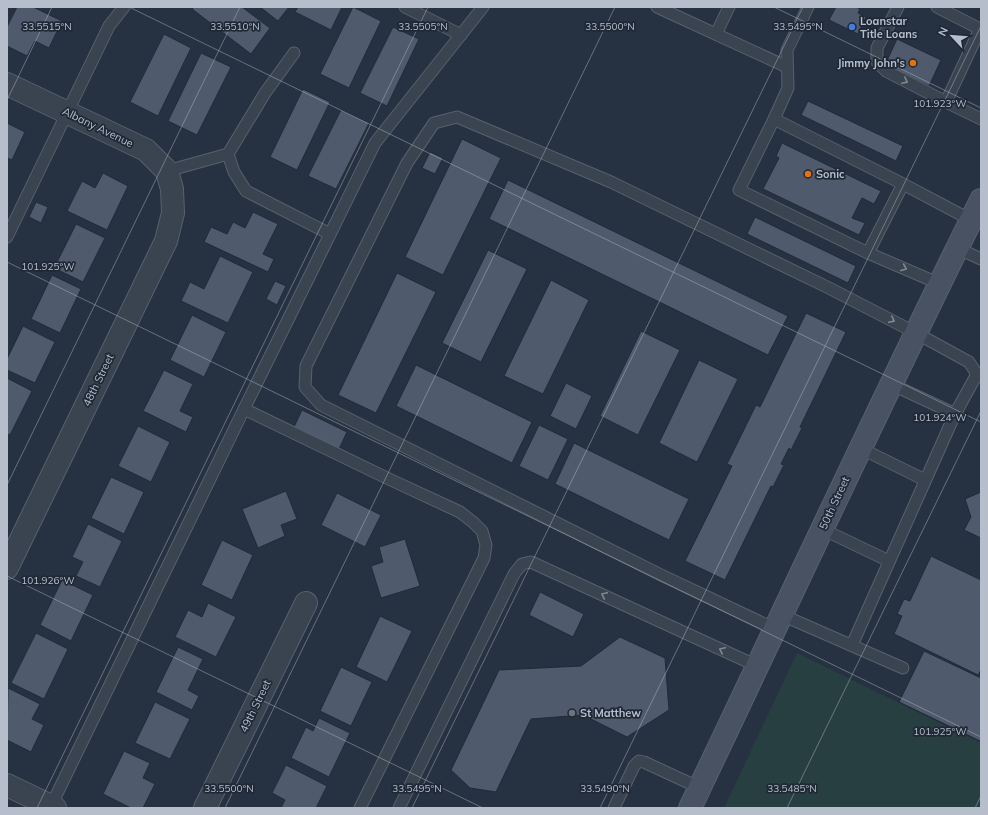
<svg xmlns="http://www.w3.org/2000/svg" width="988" height="815" viewBox="0 0 988 815" font-family="Mulish,sans-serif">
	<style>
		.green { fill: #283f42 }
		.building { fill: #4f5a6c; stroke: #212a38 }
		.lines { fill: none; stroke-linecap: round; stroke-linejoin: round }
		.lane-casing { stroke: #58616e; stroke-width: 13 }
		.street-casing { stroke: #58616e; stroke-width: 24 }
		.secondary-casing { stroke: #58616e; stroke-width: 24 }
		.lane { stroke: #3a4350; stroke-width: 11 }
		.street { stroke: #3a4350; stroke-width: 22 }
		.secondary { stroke: #485263; stroke-width: 22 }
		.oneway { stroke: #7f8794 }
		.ticks { fill: none; stroke: #b7becb; stroke-width: 1; stroke-opacity: 0.45 }
		.shop-dot { fill: #3f7fe0; stroke: #1f2836; stroke-width: 1.5 }
		.food-dot { fill: #e8710a; stroke: #1f2836; stroke-width: 1.5 }
		.worship-dot { fill: #6b7280; stroke: #1f2836; stroke-width: 1.5 }
		.labels { text-anchor: middle; dominant-baseline: central; stroke-width: 3.5; stroke-linejoin: round; paint-order: stroke }
		.poi-label { font-size: 11px; font-weight: bold; fill: #b7becb; stroke: #1f2836; text-anchor: start }
		.street-label { font-size: 11px; fill: #b7becb; stroke: #1f2836 }
		.ticks-label { font-size: 10px; text-anchor: middle; fill: #b7becb; stroke: #1f2836; stroke-width: 3.5; stroke-linejoin: round; paint-order: stroke }
	</style>
	<rect width="100%" height="100%" fill="#263141"/>
	<path class="green" d="M797,653L981,743V808H724Z"/>
	<g class="building">
		<path d="M17,7H33L62,21L49,48L35,41L27,56L7,46V27Z"/>
		<path d="M194,7H242L270,28L251,54L192,9Z"/>
		<path d="M260,7H289L278,21Z"/>
		<path d="M298,7H342L331,30L295,12Z"/>
		<path d="M353,7L381,21L349,88L320,74Z"/>
		<path d="M836,7H856L860,9L858,13L866,17L858,34L829,20Z"/>
		<path d="M393,27L419,39L387,106L360,93Z"/>
		<path d="M164,34L191,48L158,116L130,102Z"/>
		<path d="M897,39L941,60L929,86L885,65Z"/>
		<path d="M201,53L231,67L197,135L168,121Z"/>
		<path d="M303,89L330,102L297,170L270,157Z"/>
		<path d="M808,101L903,146L896,161L801,115Z"/>
		<path d="M341,110L369,123L336,189L308,176Z"/>
		<path d="M7,123L25,132L12,160L7,158Z"/>
		<path d="M462,139L501,158L443,275L405,257Z"/>
		<path d="M782,143L881,191L874,204L862,198L852,218L865,223L859,235L763,189L779,158L776,156Z"/>
		<path d="M430,152L443,158L435,174L422,168Z"/>
		<path d="M103,173L128,186L107,230L67,211L82,181L95,188Z"/>
		<path d="M508,180L788,316L768,355L489,219Z"/>
		<path d="M36,202L48,207L41,223L29,217Z"/>
		<path d="M253,212L278,224L263,254L274,259L268,272L204,242L211,227L227,234L233,222L245,228Z"/>
		<path d="M755,217L856,266L848,283L747,234Z"/>
		<path d="M76,224L105,238L83,282L54,268Z"/>
		<path d="M488,250L527,269L481,362L442,343Z"/>
		<path d="M220,256L253,272L228,323L181,301L190,282L204,289Z"/>
		<path d="M397,273L436,292L376,413L338,395Z"/>
		<path d="M52,275L81,289L60,333L31,319Z"/>
		<path d="M551,280L589,300L543,394L504,376Z"/>
		<path d="M275,281L286,286L277,305L266,299Z"/>
		<path d="M806,313L846,332L800,427L802,428L791,450L789,448L781,464L784,465L773,487L771,486L725,580L685,561L732,466L727,464L756,405L760,407Z"/>
		<path d="M192,315L226,332L204,377L170,360Z"/>
		<path d="M23,326L55,342L35,383L7,370V359Z"/>
		<path d="M641,331L680,350L638,435L600,416Z"/>
		<path d="M699,360L738,379L697,462L659,443Z"/>
		<path d="M416,365L532,422L512,463L396,406Z"/>
		<path d="M164,370L193,384L180,411L193,417L186,432L143,411Z"/>
		<path d="M7,378L32,391L10,435L7,434Z"/>
		<path d="M566,383L592,396L576,429L550,416Z"/>
		<path d="M302,410L347,432L339,449L294,427Z"/>
		<path d="M539,425L568,439L548,480L519,466Z"/>
		<path d="M138,426L170,442L151,482L118,466Z"/>
		<path d="M574,443L689,499L669,540L555,484Z"/>
		<path d="M111,477L144,492L124,534L91,518Z"/>
		<path d="M286,491L297,519L281,525L285,536L258,548L242,509Z"/>
		<path d="M981,492V538L964,530L971,517L965,499Z"/>
		<path d="M337,493L381,515L365,547L321,525Z"/>
		<path d="M88,524L122,541L100,587L76,576L83,562L72,557Z"/>
		<path d="M405,539L420,586L381,598L371,566L383,562L379,547Z"/>
		<path d="M222,540L253,555L232,600L201,585Z"/>
		<path d="M931,556L981,580V670L978,675L894,634L902,616L897,614L904,599L910,601Z"/>
		<path d="M62,580L93,595L71,641L40,625Z"/>
		<path d="M540,592L584,614L573,637L529,615Z"/>
		<path d="M208,603L236,617L216,657L175,637L188,610L202,617Z"/>
		<path d="M380,616L412,631L387,682L356,667Z"/>
		<path d="M36,633L68,649L44,699L11,683Z"/>
		<path d="M620,637L665,658L669,710L627,737L583,715L531,719L496,792L470,788L451,770L499,670L581,666Z"/>
		<path d="M178,647L203,659L188,690L199,696L192,710L156,692Z"/>
		<path d="M924,651L981,678V738L980,741L899,702Z"/>
		<path d="M341,667L372,682L351,726L320,711Z"/>
		<path d="M8,688L40,704L32,719L44,725L31,752L7,740Z"/>
		<path d="M155,702L190,719L170,759L135,743Z"/>
		<path d="M319,718L350,733L329,777L291,758L306,727L313,731Z"/>
		<path d="M124,751L150,763L143,778L155,784L143,808H131L103,794Z"/>
		<path d="M286,765L327,786L316,808H281L285,800L272,793Z"/>
	</g>
	<g class="lines">
		<defs>
			<g id="lane">
				<path d="M405,7L461,35"/>
				<path d="M657,7L787,67"/>
				<path d="M808,7L787,50L788,88L774,119L739,190L868,253L940,284"/>
				<path d="M898,7L877,48V62L886,71L946,102L981,119"/>
				<path d="M937,7L980,29L946,102"/>
				<path d="M716,34L729,7"/>
				<path d="M774,119L903,184L971,220"/>
				<path d="M228,154L234,172L246,191L330,234"/>
				<path d="M167,171L228,154L265,93L294,53"/>
				<path d="M7,237L109,26L124,7"/>
				<path d="M957,248L981,259"/>
				<path d="M868,253L903,184"/>
				<path d="M891,384L955,414L977,374"/>
				<path d="M244,409L391,480L460,512L474,523L482,531L486,545L484,558L360,808"/>
				<path d="M860,448L925,480"/>
				<path d="M822,529L889,561"/>
				<path d="M782,615L903,668"/>
				<path d="M775,629L661,575L321,405L305,387L306,366L407,163L434,123L457,117L611,182L829,288L916,333L969,362L977,374L981,376"/>
				<path d="M852,645L955,414"/>
				<path d="M50,808L244,409L375,143L483,7"/>
				<path d="M399,808L514,574L522,564L531,562L757,666"/>
				<path d="M614,808L634,766L639,761L644,762L700,788"/>
			</g>
			<g id="street">
				<path d="M7,84L146,150L167,171L172,189L173,213L166,241L7,568"/>
				<path d="M7,785L55,808"/>
				<path d="M205,808L306,603"/>
			</g>
			<path id="secondary" d="M690,808C787,605 881,401 981,200"/>
		</defs>
		<use href="#lane" class="lane-casing"/>
		<use href="#street" class="street-casing"/>
		<use href="#secondary" class="secondary-casing"/>
		<use href="#lane" class="lane"/>
		<use href="#street" class="street"/>
		<use href="#secondary" class="secondary"/>
	</g>
	<defs><path id="oneway-chevron" d="M-2-3.5L2.5 0L-2 3.5" fill="none" stroke-width="1.6" stroke-linecap="round" stroke-linejoin="round"/></defs>
	<g class="oneway">
		<use href="#oneway-chevron" transform="translate(905 81) rotate(27)"/>
		<use href="#oneway-chevron" transform="translate(904 268) rotate(23)"/>
		<use href="#oneway-chevron" transform="translate(892 320) rotate(27)"/>
		<use href="#oneway-chevron" transform="translate(604 595) rotate(-155)"/>
		<use href="#oneway-chevron" transform="translate(722 650) rotate(-155)"/>
	</g>
	<path class="ticks" d="M129,7L981,422M774,7L981,108M7,100L52,7M7,262L981,737M7,485L240,7M7,576L483,808M37,808L428,7M225,808L615,7M412,808L803,7M600,808L981,26M787,808L981,411M975,808L981,796"/>
	<circle class="shop-dot" cx="852" cy="27" r="4"/>
	<g class="food-dot">
		<circle cx="913" cy="63" r="4"/>
		<circle cx="808" cy="174" r="4"/>
	</g>
	<circle class="worship-dot" cx="572" cy="713" r="4"/>
	<g class="labels">
		<g class="poi-label">
			<text x="860" y="21">Loanstar<tspan x="860" dy="13">Title Loans</tspan></text>
			<text x="905" y="63" text-anchor="end">Jimmy John's</text>
			<text x="816" y="174">Sonic</text>
			<text x="580" y="713">St Matthew</text>
		</g>
		<g class="street-label">
			<text transform="translate(98 127) rotate(26)">Albany Avenue</text>
			<text transform="translate(98 380) rotate(-64)">48th Street</text>
			<text transform="translate(834 503) rotate(-65)">50th Street</text>
			<text transform="translate(255 706) rotate(-64)">49th Street</text>
		</g>
	</g>
	<g class="ticks-label">
		<text x="47" y="30">33.5515°N</text>
		<text x="235" y="30">33.5510°N</text>
		<text x="423" y="30">33.5505°N</text>
		<text x="610" y="30">33.5500°N</text>
		<text x="798" y="30">33.5495°N</text>
		<text x="940" y="107">101.923°W</text>
		<text x="48" y="270">101.925°W</text>
		<text x="940" y="421">101.924°W</text>
		<text x="48" y="584">101.926°W</text>
		<text x="940" y="735">101.925°W</text>
		<text x="229" y="792">33.5500°N</text>
		<text x="417" y="792">33.5495°N</text>
		<text x="605" y="792">33.5490°N</text>
		<text x="792" y="792">33.5485°N</text>
	</g>
	<rect width="988" height="815" fill="none" stroke="#b7becb" stroke-width="16"/>
	<g transform="translate(952 36) rotate(296)" stroke="#1f2836" stroke-width="3" paint-order="stroke">
	<path d="M0-3L7 15L0 10L-7 15Z" fill="#b7becb"/>
	<text y="-6" font-size="11" font-weight="bold" text-anchor="middle" fill="#b7becb">N</text>
	</g>
</svg>
